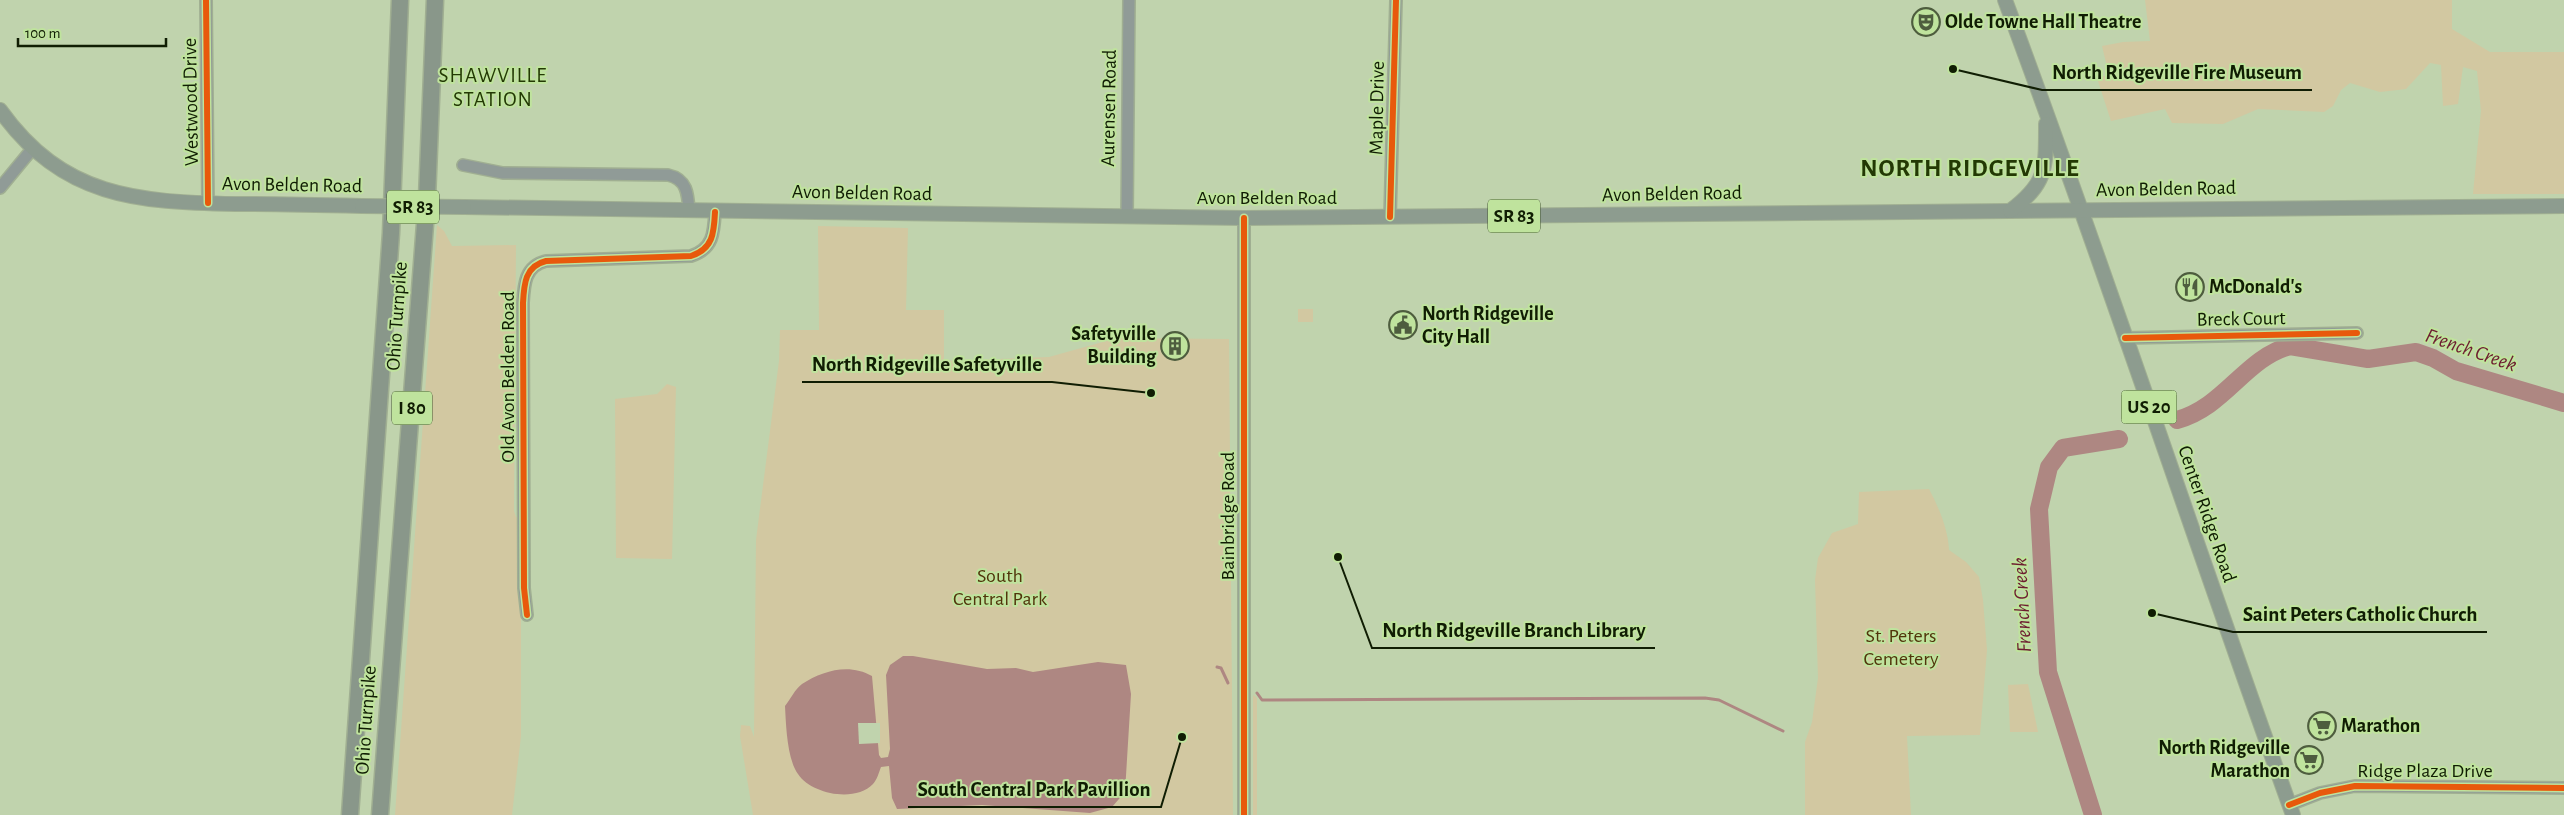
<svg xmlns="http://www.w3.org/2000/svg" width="2564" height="815" viewBox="0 0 2564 815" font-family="'Alegreya Sans',sans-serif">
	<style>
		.green { fill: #d2c8a1 }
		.water { fill: #ae8782 }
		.pier { fill: #c0d3ad }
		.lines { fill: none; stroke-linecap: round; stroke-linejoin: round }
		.stream { stroke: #ae8782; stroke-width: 3 }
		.river { stroke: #ae8782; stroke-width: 18 }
		.minor-casing { stroke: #a0af92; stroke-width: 14 }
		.major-casing { stroke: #a0af92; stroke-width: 16 }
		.highway-casing { stroke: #a0af92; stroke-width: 19 }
		.minor { stroke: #909b97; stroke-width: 11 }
		.major { stroke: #8d9c8f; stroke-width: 14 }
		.highway { stroke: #89978a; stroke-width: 16 }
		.major-bridge-casing { stroke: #a0af92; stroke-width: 16; stroke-linecap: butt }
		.major-bridge { stroke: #8d9c8f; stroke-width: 14 }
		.cycleway-casing { stroke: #bfe39d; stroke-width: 9 }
		.cycleway { stroke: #e8590c; stroke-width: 6 }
		.labels { text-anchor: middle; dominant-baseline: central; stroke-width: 4; stroke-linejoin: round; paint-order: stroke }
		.shield { fill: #bfe39d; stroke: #445831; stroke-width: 1 }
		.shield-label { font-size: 19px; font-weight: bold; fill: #101d03 }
		.poi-label { font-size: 20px; font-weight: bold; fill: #101d03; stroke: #bfe39d; text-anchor: start }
		.street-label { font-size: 20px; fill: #101d03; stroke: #bfe39d }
		.park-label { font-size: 20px; fill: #51340b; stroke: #bfe39d }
		.neighbourhood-label { font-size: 21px; letter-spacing: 1px; fill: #233904; stroke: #bfe39d }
		.water-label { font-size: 21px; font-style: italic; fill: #6d1d30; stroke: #bfe39d }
		.district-label { font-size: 25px; font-weight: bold; letter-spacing: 1px; fill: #233904; stroke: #bfe39d }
		.leader { fill: none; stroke: #101d03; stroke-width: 2 }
		.callout-dot { fill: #101d03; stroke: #bfe39d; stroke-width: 2 }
		.callout-label { font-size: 21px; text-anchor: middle; font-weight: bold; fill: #101d03; stroke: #bfe39d; stroke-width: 4; stroke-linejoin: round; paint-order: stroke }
	</style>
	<rect width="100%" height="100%" fill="#c0d3ad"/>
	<g class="green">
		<path d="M2145,0H2452V29L2490,52H2564V194H2473L2481,111L2477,71L2463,67L2458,104L2443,106L2441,65L2430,63L2406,89L2380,92L2350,83L2341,90L2333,106L2324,112L2258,109L2223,124L2172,123L2165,109L2111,121L2097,78L2109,75L2102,46L2123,42L2150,41Z"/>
		<path d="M437,225L444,231L452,246L516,245L514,511L516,517L521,519V736L512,815H395Z"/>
		<path d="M818,226L908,228L906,310H944V361L1049,357L1117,338L1229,339L1233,815H753L740,736L741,725L750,726L754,737L756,540L779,361L780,330H819Z"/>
		<rect x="1298" y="309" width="15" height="13"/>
		<path d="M667,384L676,387L672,559L616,558L615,399L657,394Z"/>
		<path d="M1929,489C1939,508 1948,529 1949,550L1966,562L1979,577L1983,600L1987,650L1980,735L1907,736L1911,815H1805V742L1812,722L1818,678L1815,580L1818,558L1832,533L1858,524L1859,492Z"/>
		<path d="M2028,684L2038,732H2010L2008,685Z"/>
		<path d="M1253,695L1257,698V815H1253Z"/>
	</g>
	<path class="water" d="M903,656H913L987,669L1016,668L1033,672L1098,662L1126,665L1131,694L1125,792L1112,807L1090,813L982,805L897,809L892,798L889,766L881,767C879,772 877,780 873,784C855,803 811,794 798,774C787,759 786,725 785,706C790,700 795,689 802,684C823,670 850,663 872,676L879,755L881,758L888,757L890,749L886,675L890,665Z"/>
	<path class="pier" d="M858,723H880V743L859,744Z"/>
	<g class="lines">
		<g class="stream">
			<path d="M1217,667L1221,668L1228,683"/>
			<path d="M1257,693L1262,700L1705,698L1719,700L1783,731"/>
		</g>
		<g class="river">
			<path d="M2177,420C2225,407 2245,358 2290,346L2368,359L2416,352L2433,358L2456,371L2564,403"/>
			<path d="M2093,815L2048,672L2039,509L2049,467L2063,448L2119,439"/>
		</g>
		<defs>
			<g id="minor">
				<path d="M206,0L208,203"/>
				<path d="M463,165L503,173L668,175C687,179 688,194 689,211"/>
				<path d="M0,188L33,148"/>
				<path d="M1127,217L1129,0"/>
				<path d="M1390,217L1396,0"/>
				<path d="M2125,338L2357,333"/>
				<path d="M527,615L524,588L523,303C524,284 525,266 546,261L691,256C713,249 714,233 715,212"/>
				<path d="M2289,805L2320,793L2355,786L2564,788"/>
				<path d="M1244,815V218"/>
			</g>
			<g id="major">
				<path d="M2005,0C2106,270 2195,544 2293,815"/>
				<path d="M0,110C63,198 137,202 236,204C278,204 320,205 362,206"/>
				<path d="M464,207L1244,218L2564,206"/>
				<path d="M2010,211C2047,183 2046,169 2046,124"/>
			</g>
			<g id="highway">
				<path d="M350,815L391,233L400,0"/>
				<path d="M380,815L427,198L435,0"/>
			</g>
		</defs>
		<use href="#minor" class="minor-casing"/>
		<use href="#major" class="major-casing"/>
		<use href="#highway" class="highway-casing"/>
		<use href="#minor" class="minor"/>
		<use href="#major" class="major"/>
		<use href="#highway" class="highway"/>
		<defs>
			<path id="major-bridge" d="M362,206L464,207"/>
		</defs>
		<use href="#major-bridge" class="major-bridge-casing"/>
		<use href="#major-bridge" class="major-bridge"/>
		<defs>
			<g id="cycleway">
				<path d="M206,0L208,203"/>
				<path d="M1390,217L1396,0"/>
				<path d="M2125,338L2357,333"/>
				<path d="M527,615L524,588L523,303C524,284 525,266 546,261L691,256C713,249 714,233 715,212"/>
				<path d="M2289,805L2320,793L2355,786L2564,788"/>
				<path d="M1244,815V218"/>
			</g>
		</defs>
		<use href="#cycleway" class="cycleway-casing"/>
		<use href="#cycleway" class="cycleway"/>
	</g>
	<defs>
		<symbol id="theatre-ring" viewBox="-11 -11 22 22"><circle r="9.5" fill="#bfe39d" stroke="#4e5d3e" stroke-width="1.5"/><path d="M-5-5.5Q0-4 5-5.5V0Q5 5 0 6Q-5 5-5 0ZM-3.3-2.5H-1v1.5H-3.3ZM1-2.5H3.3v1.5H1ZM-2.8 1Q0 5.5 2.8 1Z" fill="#4e5d3e"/></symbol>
		<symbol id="restaurant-ring" viewBox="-11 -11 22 22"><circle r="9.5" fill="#bfe39d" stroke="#4e5d3e" stroke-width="1.5"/><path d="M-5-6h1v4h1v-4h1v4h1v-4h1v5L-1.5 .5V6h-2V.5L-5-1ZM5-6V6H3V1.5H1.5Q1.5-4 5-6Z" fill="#4e5d3e"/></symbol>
		<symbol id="civic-ring" viewBox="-11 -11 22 22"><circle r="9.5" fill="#bfe39d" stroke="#4e5d3e" stroke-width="1.5"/><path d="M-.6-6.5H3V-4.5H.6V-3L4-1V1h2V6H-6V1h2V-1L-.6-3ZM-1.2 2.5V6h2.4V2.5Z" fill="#4e5d3e"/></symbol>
		<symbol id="building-ring" viewBox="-11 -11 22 22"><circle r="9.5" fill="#bfe39d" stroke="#4e5d3e" stroke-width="1.5"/><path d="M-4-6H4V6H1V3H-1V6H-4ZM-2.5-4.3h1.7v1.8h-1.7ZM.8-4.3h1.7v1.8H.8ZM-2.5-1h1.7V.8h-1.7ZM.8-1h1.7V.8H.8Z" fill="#4e5d3e"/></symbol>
		<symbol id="supermarket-ring" viewBox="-11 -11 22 22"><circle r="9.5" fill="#bfe39d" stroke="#4e5d3e" stroke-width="1.5"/><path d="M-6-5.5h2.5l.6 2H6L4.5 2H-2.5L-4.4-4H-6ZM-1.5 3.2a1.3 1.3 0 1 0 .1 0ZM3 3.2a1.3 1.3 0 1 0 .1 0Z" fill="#4e5d3e"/></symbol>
	</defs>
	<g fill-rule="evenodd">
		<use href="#theatre-ring" x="1910" y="6" width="32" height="32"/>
		<use href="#restaurant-ring" x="2174" y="271" width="32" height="32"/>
		<use href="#civic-ring" x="1387" y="309" width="32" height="32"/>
		<use href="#building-ring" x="1159" y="330" width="32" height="32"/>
		<use href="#supermarket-ring" x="2306" y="710" width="32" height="32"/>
		<use href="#supermarket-ring" x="2293" y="744" width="32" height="32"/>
	</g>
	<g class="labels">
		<g class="shield">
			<rect x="387" y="190.5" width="52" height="33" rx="4"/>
			<rect x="1488" y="199.5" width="52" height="33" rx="4"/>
			<rect x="2121.5" y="390.5" width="55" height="33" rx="4"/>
			<rect x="392" y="391.5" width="40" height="33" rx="4"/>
		</g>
		<g class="shield-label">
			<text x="413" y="207">SR 83</text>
			<text x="1514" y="216">SR 83</text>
			<text x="2149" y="407">US 20</text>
			<text x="412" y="408">I 80</text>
		</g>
		<g class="poi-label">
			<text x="1945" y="22">Olde Towne Hall Theatre</text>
			<text x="2209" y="287">McDonald's</text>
			<text x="1422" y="314">North Ridgeville<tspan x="1422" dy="23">City Hall</tspan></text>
			<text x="1156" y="334" text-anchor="end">Safetyville<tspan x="1156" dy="23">Building</tspan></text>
			<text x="2341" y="726">Marathon</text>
			<text x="2290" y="748" text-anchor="end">North Ridgeville<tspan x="2290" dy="23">Marathon</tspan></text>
		</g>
		<g class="street-label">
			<text transform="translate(191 102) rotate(-91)">Westwood Drive</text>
			<text transform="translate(1109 108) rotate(-89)">Aurensen Road</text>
			<text transform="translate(1377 108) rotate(-89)">Maple Drive</text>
			<text transform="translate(292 185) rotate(1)">Avon Belden Road</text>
			<text transform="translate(2166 189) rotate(-1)">Avon Belden Road</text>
			<text transform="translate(862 193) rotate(1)">Avon Belden Road</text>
			<text transform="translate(1672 194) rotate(-1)">Avon Belden Road</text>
			<text x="1267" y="198">Avon Belden Road</text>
			<text transform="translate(397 316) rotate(-86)">Ohio Turnpike</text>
			<text transform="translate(2241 319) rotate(-1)">Breck Court</text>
			<text transform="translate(508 377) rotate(-90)">Old Avon Belden Road</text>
			<text transform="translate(2207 514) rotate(71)">Center Ridge Road</text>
			<text transform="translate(1228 516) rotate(-90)">Bainbridge Road</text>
			<text transform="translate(366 720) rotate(-86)">Ohio Turnpike</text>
			<text x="2425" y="771">Ridge Plaza Drive</text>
		</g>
		<g class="park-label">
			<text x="1000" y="576">South<tspan x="1000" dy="23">Central Park</tspan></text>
			<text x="1901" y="636">St. Peters<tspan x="1901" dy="23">Cemetery</tspan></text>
		</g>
		<g class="neighbourhood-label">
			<text x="493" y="75">SHAWVILLE<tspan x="493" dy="24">STATION</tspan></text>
		</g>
		<g class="water-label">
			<text transform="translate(2471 350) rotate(19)">French Creek</text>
			<text transform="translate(2022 605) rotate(-93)">French Creek</text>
		</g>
		<g class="district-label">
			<text x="1970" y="168">NORTH RIDGEVILLE</text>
		</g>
	</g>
	<path class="leader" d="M1953 69L2042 90H2312M1151 393L1052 382H802M2152 613L2233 632H2487M1338 557L1372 648H1655M1182 737L1161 807H908"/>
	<g class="callout-dot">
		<circle cx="1953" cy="69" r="5"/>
		<circle cx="1151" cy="393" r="5"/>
		<circle cx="2152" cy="613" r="5"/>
		<circle cx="1338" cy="557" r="5"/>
		<circle cx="1182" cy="737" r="5"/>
	</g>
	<g class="callout-label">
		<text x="2177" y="79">North Ridgeville Fire Museum</text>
		<text x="927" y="371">North Ridgeville Safetyville</text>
		<text x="2360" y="621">Saint Peters Catholic Church</text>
		<text x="1514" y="637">North Ridgeville Branch Library</text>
		<text x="1034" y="796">South Central Park Pavillion</text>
	</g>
	<path d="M18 38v8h148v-8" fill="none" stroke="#101d03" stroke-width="2.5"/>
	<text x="25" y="38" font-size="15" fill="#101d03" stroke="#bfe39d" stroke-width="4" paint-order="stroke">100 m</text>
</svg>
